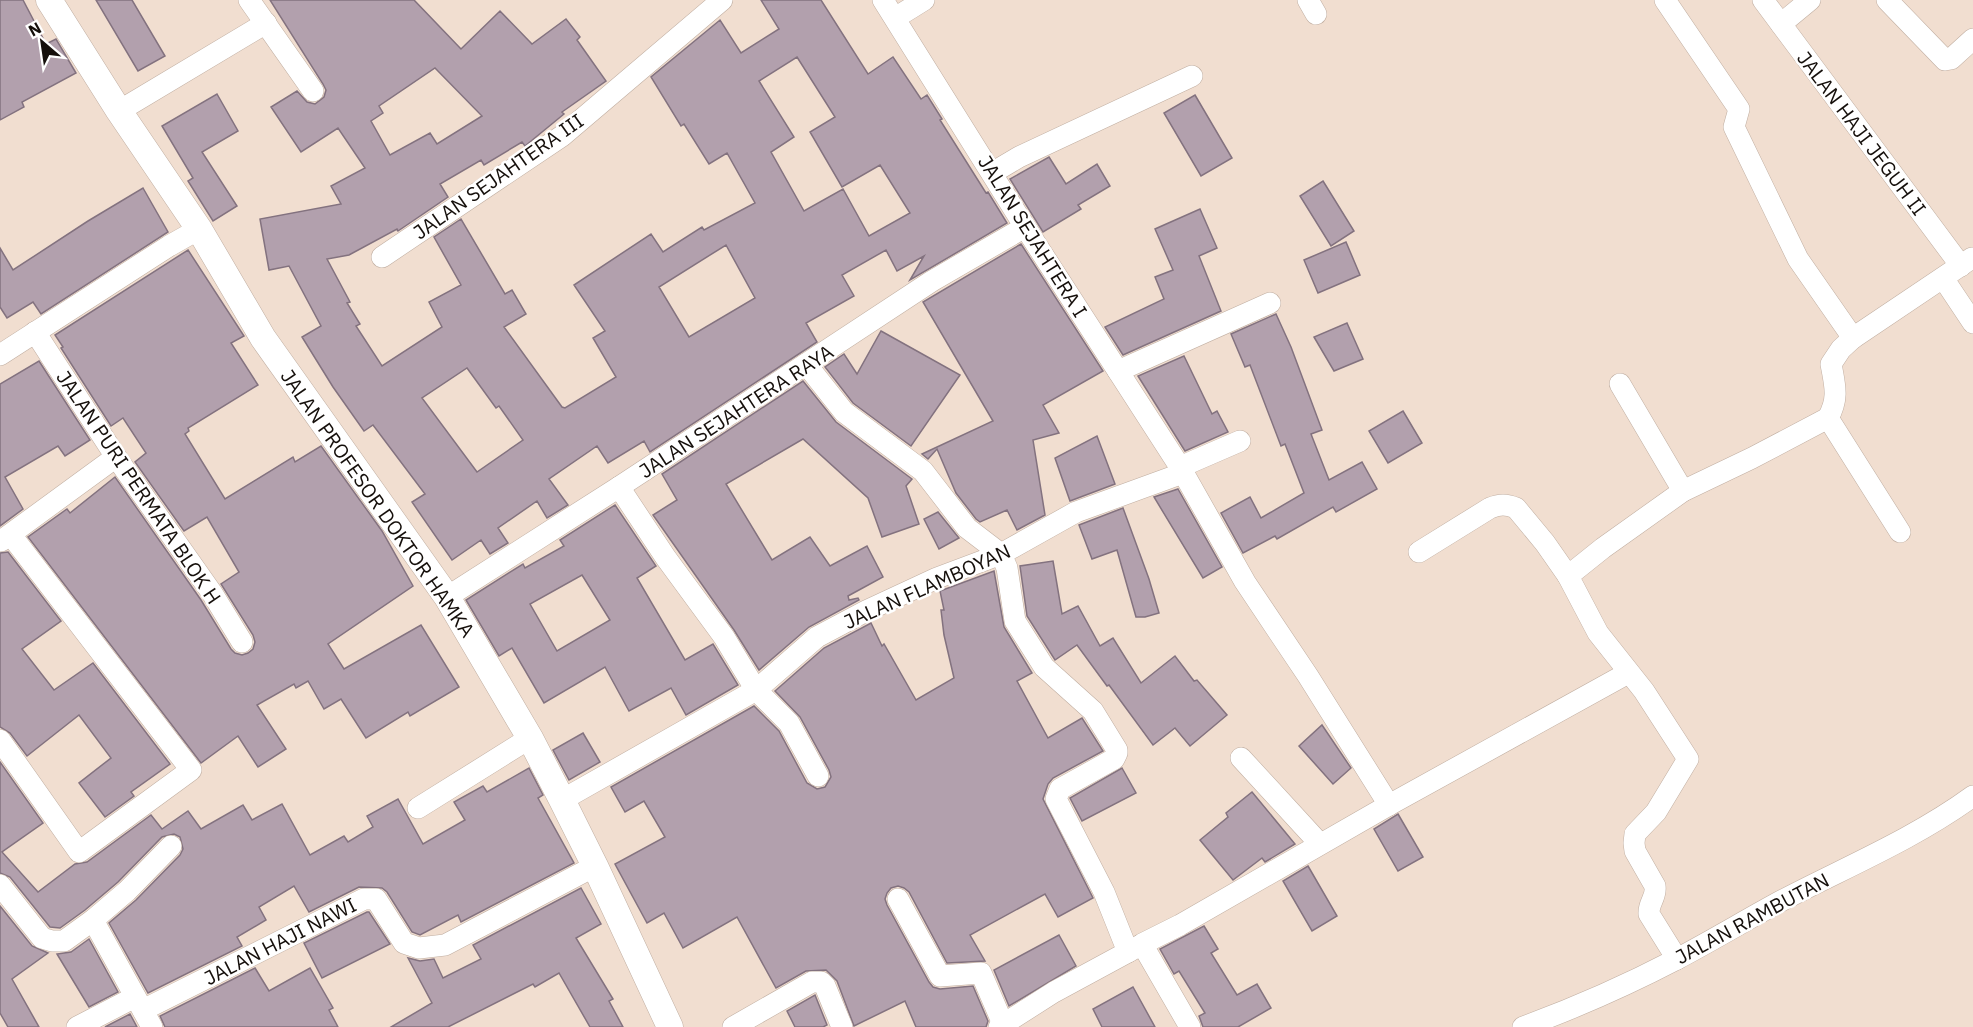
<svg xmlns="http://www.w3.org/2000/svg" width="1973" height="1027" viewBox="0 0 1973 1027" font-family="'IBM Plex Sans',sans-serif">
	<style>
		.building { fill: #b2a0ad; stroke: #83727f; stroke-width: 1.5; fill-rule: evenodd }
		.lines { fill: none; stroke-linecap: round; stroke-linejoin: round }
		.minor-casing { stroke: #c0aea1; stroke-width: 22 }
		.tertiary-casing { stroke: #c0aea1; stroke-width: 27 }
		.minor { stroke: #fff; stroke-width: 21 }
		.tertiary { stroke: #fff; stroke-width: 26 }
		.labels { text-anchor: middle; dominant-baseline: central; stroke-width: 5; stroke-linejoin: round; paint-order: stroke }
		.street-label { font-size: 20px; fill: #150f0b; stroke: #fff }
	</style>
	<rect width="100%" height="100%" fill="#f1ded0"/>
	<g class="building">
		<path d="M0,0H23L46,44L56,39L76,73L22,102L24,107L0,120Z"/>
		<path d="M96,0H132L165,56L138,71Z"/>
		<path d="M270,0H414L461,49L500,11L532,44L566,19L580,37L577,40L606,81L562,112L564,114L525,146L522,142L484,165L481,160L440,184L448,197L398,231L397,229L349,255L327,259L350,302L347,303L360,324L356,326L382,366L442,327L429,302L461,285L434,237L461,219L505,294L512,290L526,314L504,327L562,407L565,408L616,377L593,338L605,331L574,285L651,234L663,252L702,227L704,230L755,203L727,153L709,164L684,124L681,126L651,77L720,20L741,53L779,29L761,0H821L868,74L893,57L921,99L927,95L942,119L940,120L986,193L988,192L1007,223L910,280L924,256L897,271L886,250L842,275L854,296L806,323L817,342L650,452L644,441L608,463L597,446L549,479L568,505L547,518L537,501L498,528L508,543L490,554L481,540L452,560L412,502L425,494L373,425L364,431L333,387L302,337L321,326L289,266L269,270L260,219L341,204L331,186L365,168L338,128L301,152L271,107L297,91L307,102L315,104L324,97L326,90L323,84ZM797,57L835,117L810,132L842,187L880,165L910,213L869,236L843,189L804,211L771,152L794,137L759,81ZM435,68L482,116L437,144L430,133L390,155L371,121L383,113L379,106ZM726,245L755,298L689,337L659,287ZM467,368L496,408L499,406L523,440L477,472L422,398Z"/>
		<path d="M217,94L238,131L202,152L237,206L213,221L188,181L193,178L162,126Z"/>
		<path d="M1195,95L1232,158L1201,176L1164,113Z"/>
		<path d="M1049,157L1066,184L1097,164L1110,186L1078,205L1081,209L1043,232L1010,179Z"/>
		<path d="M1323,181L1354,231L1331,246L1300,196Z"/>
		<path d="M143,188L168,232L41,314L33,302L7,318L0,307V248L13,270L88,221Z"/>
		<path d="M1200,209L1217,248L1199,256L1221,311L1123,355L1105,327L1164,299L1155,277L1173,270L1155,229Z"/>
		<path d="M1346,242L1360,275L1318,293L1304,260Z"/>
		<path d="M1021,244L1103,371L1043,405L1059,433L1033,440L1045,515L1017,530L1007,510L980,522L976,519L956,493L937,449L928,459L922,454L993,421L923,302Z"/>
		<path d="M188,250L244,336L231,343L258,385L188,428L189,431L185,434L225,499L293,457L295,462L321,446L382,531L413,586L328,644L344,669L421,625L459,687L410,716L408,712L366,738L341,699L324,709L308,681L296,688L294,684L257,705L286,749L258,767L238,736L201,763L28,537L67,509L70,513L115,477L201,600L231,649L235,653L242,655L248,653L253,649L255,642L253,635L221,584L239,572L207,517L184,531L135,462L146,453L123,418L111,426L61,348L63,347L55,335Z"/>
		<path d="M1276,314L1291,347L1322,430L1311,434L1329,480L1362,462L1377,489L1336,512L1333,507L1277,539L1275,536L1243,553L1221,513L1250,497L1261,518L1304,493L1285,444L1281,446L1250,365L1245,367L1231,334Z"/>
		<path d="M1347,323L1363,359L1334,371L1314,337Z"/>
		<path d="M881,331L960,375L911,446L853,403L825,367L844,354L857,374Z"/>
		<path d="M1184,356L1212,414L1217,411L1228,432L1185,451L1138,376Z"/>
		<path d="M39,361L90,440L65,456L58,446L5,477L23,509L0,526V384Z"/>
		<path d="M803,381L836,422L912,479L906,486L919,524L882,537L868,498L803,439L726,484L772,560L810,537L830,566L867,546L883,577L848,596L849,600L858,598L859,600L809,627L759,670L734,630L653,515L677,500L662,474Z"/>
		<path d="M1403,411L1422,443L1388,463L1369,431Z"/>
		<path d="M1097,436L1115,484L1070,501L1055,458Z"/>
		<path d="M1178,489L1222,567L1203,578L1154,497Z"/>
		<path d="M615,505L656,566L637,578L685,660L713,644L738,685L686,715L671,688L629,711L605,667L544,703L512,648L499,656L466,600L523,564L525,568L564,546L560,540ZM582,575L610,620L557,651L530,604Z"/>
		<path d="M1123,508L1149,579L1159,613L1145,617H1136L1117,550L1092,559L1079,525Z"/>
		<path d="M938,512L959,538L939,549L924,519Z"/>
		<path d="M8,552L61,621L22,649L54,690L93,663L170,764L131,792L134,796L105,817L79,783L111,758L79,715L27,756L10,733L0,727V553Z"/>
		<path d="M1053,561L1062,614L1078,606L1100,646L1113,638L1141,683L1175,656L1194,681L1197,680L1227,715L1190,746L1175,728L1153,745L1109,685L1107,686L1077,645L1055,660L1027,616L1020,566Z"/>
		<path d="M994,571L1004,627L1032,673L1017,681L1048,738L1082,718L1103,751L1053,778L1048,784L1043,799L1093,898L1058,917L1045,894L970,935L985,961L947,963L909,892L904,888L898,886L891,888L887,893L885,899L887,905L929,982L933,987L940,989L973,986L988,1021L986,1027H916L905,1001L854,1026L837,981L826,970L806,971L776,988L737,917L683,948L664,913L647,923L615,864L665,837L644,801L625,812L611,787L754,706L779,731L807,783L817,789L825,787L831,777L829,770L800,717L775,691L824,648L871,623L882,646L884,644L916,700L954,678L944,635L941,610H944L940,591Z"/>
		<path d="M1322,725L1351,768L1333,784L1299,746Z"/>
		<path d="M583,733L600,762L569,780L553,750Z"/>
		<path d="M0,762L43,823L2,852L38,892L75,864L87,862L151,815L162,829L188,811L201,829L243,805L252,820L282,804L310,855L344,836L348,842L373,827L367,816L398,799L423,844L465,820L454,802L483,786L487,792L529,768L543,795L538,798L574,863L461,922L458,915L420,935L412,932L387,892L382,888L359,887L309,912L294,886L259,907L266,920L237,937L242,946L148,993L109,923L136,900L180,855L183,849L180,837L174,834L162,837L118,882L85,910L60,928L50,927L10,877L0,873Z"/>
		<path d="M1122,768L1136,793L1082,821L1070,798Z"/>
		<path d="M1252,792L1295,844L1265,862L1262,858L1233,880L1200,840L1228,817L1226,813Z"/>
		<path d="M1398,814L1423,857L1398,871L1374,829Z"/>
		<path d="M1308,866L1337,916L1312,931L1283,881Z"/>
		<path d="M581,888L601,924L576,938L613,999L609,1001L623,1027H590L559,973L535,987L533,984L448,1027H391L432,1003L408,958L420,961L434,959L443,978L481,959L473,945Z"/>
		<path d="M0,906L32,946L48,953L12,979L39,1027H8L0,1013Z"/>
		<path d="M367,912H369L390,944L322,978L304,943Z"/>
		<path d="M1204,926L1218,949L1211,953L1237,995L1257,984L1271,1008L1238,1027H1203L1199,1016L1205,1013L1179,971L1174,974L1160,949Z"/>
		<path d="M1059,935L1076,966L1009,1006L994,970Z"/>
		<path d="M89,939L118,992L89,1007L57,954L71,952Z"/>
		<path d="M255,968L269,991L310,968L333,1008L329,1010L338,1027H165L160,1016Z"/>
		<path d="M1133,987L1155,1027H1102L1093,1009Z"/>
		<path d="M815,995L827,1025L823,1027H795L787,1011Z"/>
		<path d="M130,1014L137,1027H105Z"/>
	</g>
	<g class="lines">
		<defs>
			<g id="minor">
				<path d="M249,0L313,91"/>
				<path d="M883,0L1025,227L1180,467L1245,582L1308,676L1389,805"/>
				<path d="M1308,0L1316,14"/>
				<path d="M1665,0L1739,109L1734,127L1798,259L1853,338L1841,349L1831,364C1835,386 1839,398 1828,418"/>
				<path d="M1763,0L1961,266"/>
				<path d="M1887,0L1945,60L1951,59L1973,39"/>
				<path d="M895,18L924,0"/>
				<path d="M1781,24L1810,0"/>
				<path d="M119,111L266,23"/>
				<path d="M992,173L1019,157L1192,76"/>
				<path d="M382,257L562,136L722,0"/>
				<path d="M1943,278L1973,323"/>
				<path d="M35,332L116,457L212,593L242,642"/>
				<path d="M1853,338L1972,258"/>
				<path d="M0,355L169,246L199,229"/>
				<path d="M806,364L844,412L923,471L967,528L1001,554L1007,568L1015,621L1044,667L1093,711L1117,750V753L1114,759L1060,789L1056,799L1104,892L1128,952"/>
				<path d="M1118,371L1270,303"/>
				<path d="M1620,384L1683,491"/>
				<path d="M1828,418L1900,532"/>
				<path d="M1180,467L1240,441"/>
				<path d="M619,487L666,558L724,637L756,690L789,723L818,776"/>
				<path d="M1,541L116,457"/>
				<path d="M1419,552L1490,508C1500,504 1506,504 1516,508L1545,543L1568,576"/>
				<path d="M447,597L619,487L932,281L1025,227"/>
				<path d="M0,740L79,852L191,770L11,535"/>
				<path d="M1241,758L1320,844"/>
				<path d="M562,800L756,690L817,637L866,611L937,578L1001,554L1076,512L1183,473"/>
				<path d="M418,808L530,738"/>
				<path d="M0,885L42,938L52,941H64L93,920L127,891L171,846"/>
				<path d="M898,899L940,976L981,973L1003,1024"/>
				<path d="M93,920L152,1027"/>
				<path d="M1677,959L1649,914C1648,903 1657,897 1655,886L1635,851L1634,843L1635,834L1656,812L1688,759L1644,691L1598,633L1568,576L1603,548L1683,491L1752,458L1828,418"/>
				<path d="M143,1010L364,899H376L404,943L419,948L445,945L595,866"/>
				<path d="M77,1027L135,997"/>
				<path d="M733,1027L812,982H821L825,986L842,1027"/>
				<path d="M999,1027L1054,992L1139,946"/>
				<path d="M1190,1027L1142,944L1180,925L1389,805L1628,673"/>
				<path d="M1523,1027C1575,1008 1629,984 1677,959C1713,940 1746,920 1781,901C1846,867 1914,839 1973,796"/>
			</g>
			<path id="tertiary" d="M49,0L119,111L199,229L263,338L447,597L530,738L562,800L595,866L670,1027"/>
		</defs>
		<use href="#minor" class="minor-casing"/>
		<use href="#tertiary" class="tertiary-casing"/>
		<use href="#minor" class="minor"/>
		<use href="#tertiary" class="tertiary"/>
	</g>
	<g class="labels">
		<g class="street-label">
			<text transform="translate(1862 133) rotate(53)">JALAN HAJI JEGUH II</text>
			<text transform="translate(498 176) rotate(-35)">JALAN SEJAHTERA III</text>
			<text transform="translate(1033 236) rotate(58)">JALAN SEJAHTERA I</text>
			<text transform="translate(736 411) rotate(-33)">JALAN SEJAHTERA RAYA</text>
			<text transform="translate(139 487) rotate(56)">JALAN PURI PERMATA BLOK H</text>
			<text transform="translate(378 503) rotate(55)">JALAN PROFESOR DOKTOR HAMKA</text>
			<text transform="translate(927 586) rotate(-24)">JALAN FLAMBOYAN</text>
			<text transform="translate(1752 918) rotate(-28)">JALAN RAMBUTAN</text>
			<text transform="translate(280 941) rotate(-27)">JALAN HAJI NAWI</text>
		</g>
	</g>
	<g transform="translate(42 42) rotate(331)" stroke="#ffffff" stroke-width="4.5" paint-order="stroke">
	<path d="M0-4.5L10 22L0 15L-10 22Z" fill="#150f0b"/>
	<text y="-9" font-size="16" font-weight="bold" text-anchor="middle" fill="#150f0b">N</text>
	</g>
</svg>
